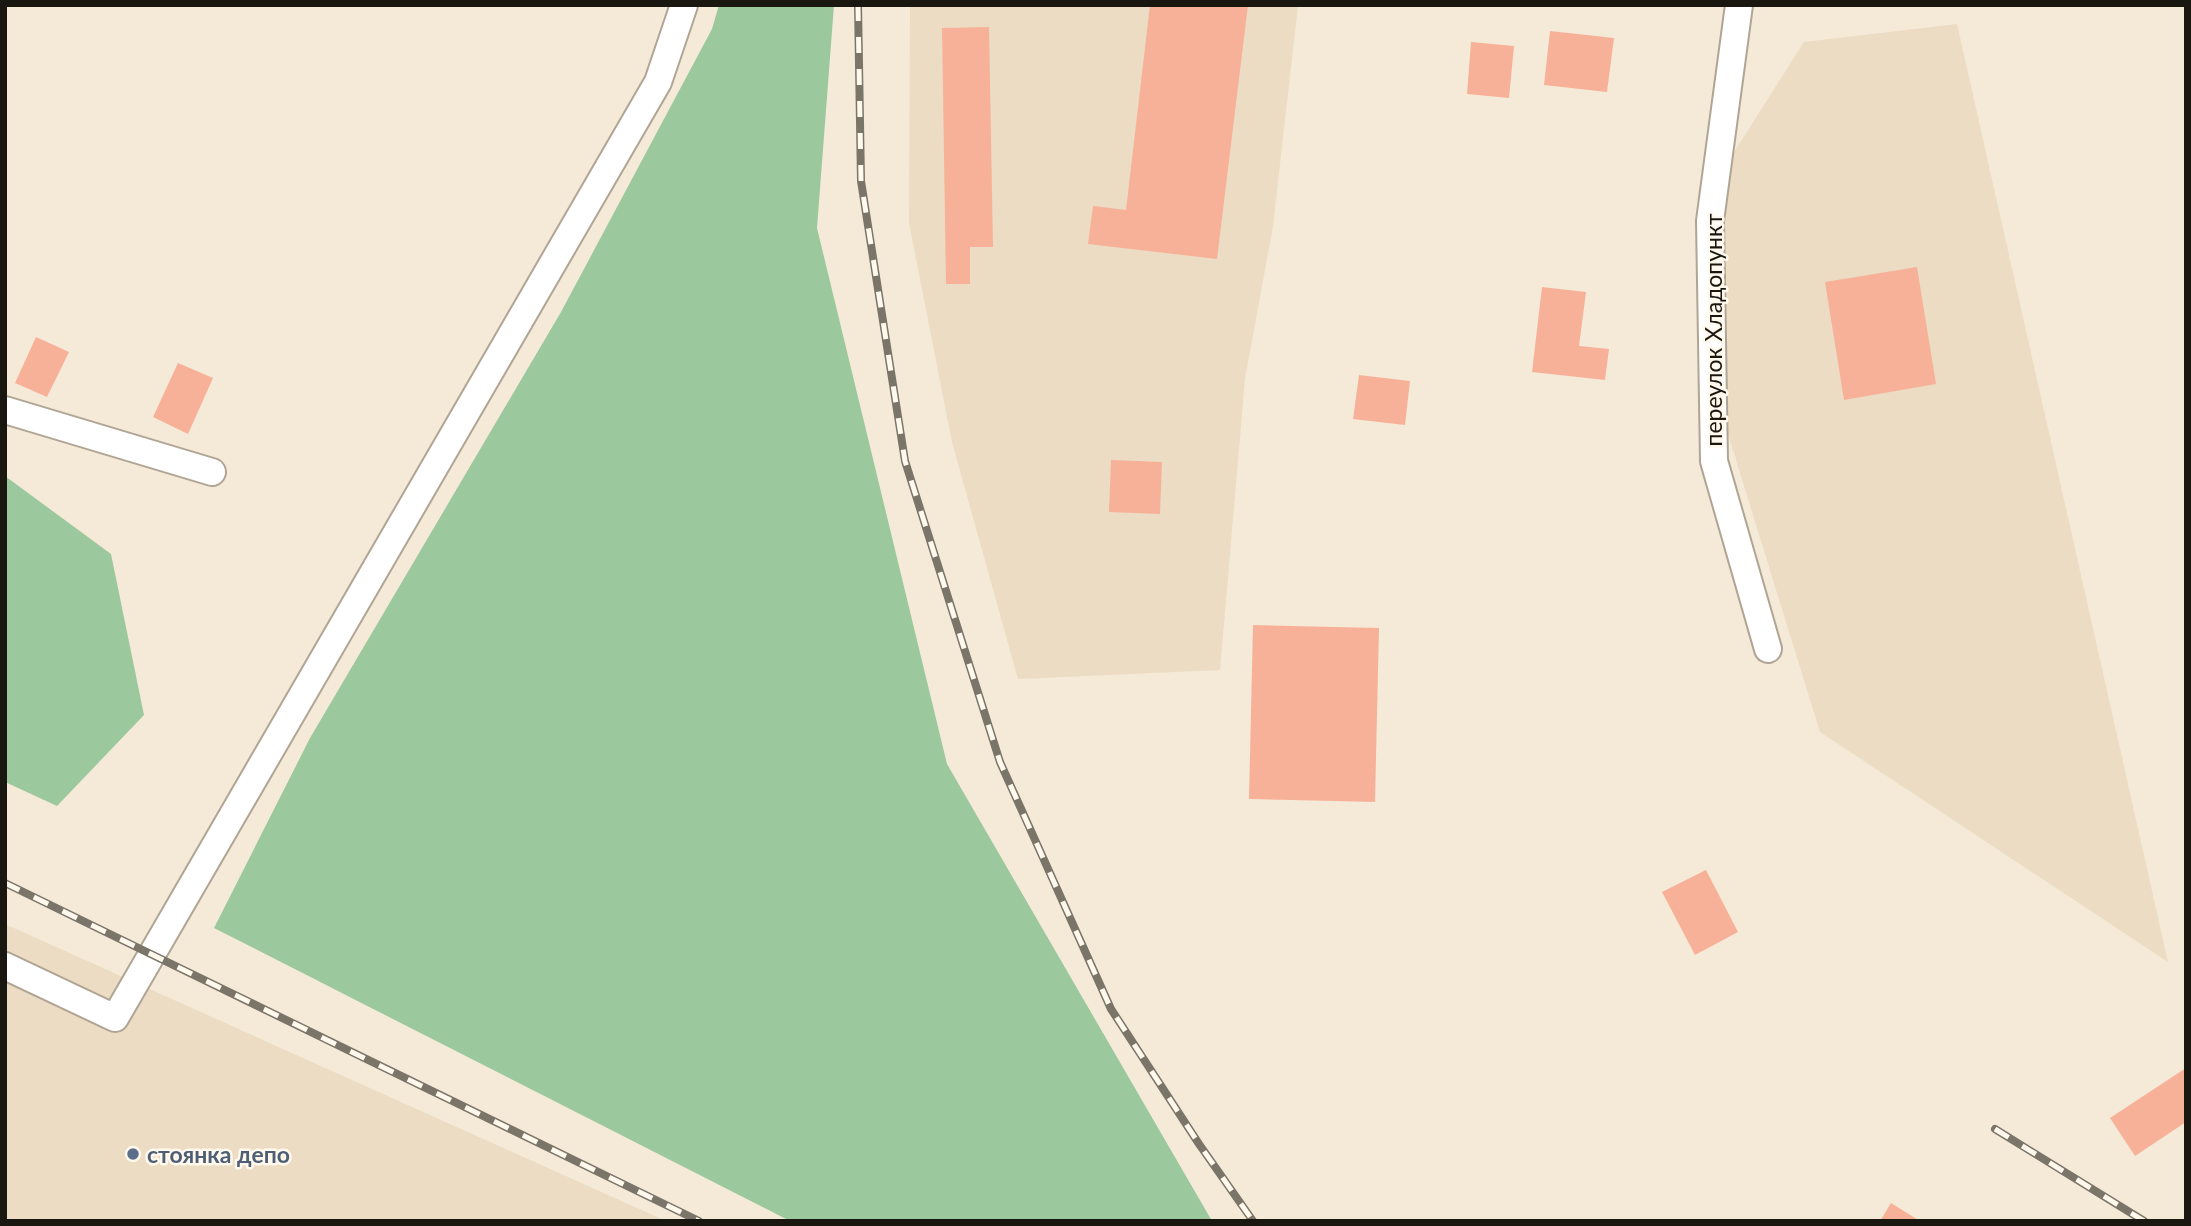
<svg xmlns="http://www.w3.org/2000/svg" width="2191" height="1226" viewBox="0 0 2191 1226" font-family="Lato,sans-serif">
	<style>
		.built { fill: #ebdcc3 }
		.green { fill: #9cc89d }
		.building { fill: #f8b199 }
		.lines { fill: none; stroke-linecap: round; stroke-linejoin: round }
		.minor-casing { stroke: #b0a594; stroke-width: 30 }
		.minor { stroke: #fff; stroke-width: 26 }
		.rail-casing { stroke: #7b7468; stroke-width: 8 }
		.rail { stroke: #fff8ec; stroke-width: 5; stroke-dasharray: 16; stroke-linecap: butt }
		.service-dot { fill: #5c6f8a; stroke: #fff8ec; stroke-width: 2.5 }
		.labels { text-anchor: middle; dominant-baseline: central; stroke-width: 5; stroke-linejoin: round; paint-order: stroke }
		.street-label { font-size: 23px; fill: #1a1610; stroke: #fff8ec }
		.service-label { font-size: 23px; font-weight: bold; fill: #4e5e75; stroke: #fff8ec; text-anchor: start }
	</style>
	<rect width="100%" height="100%" fill="#f5ead7"/>
	<g class="built">
		<path d="M910,5H1298L1273,226L1245,379L1220,670L1018,679L952,442L909,223Z"/>
		<path d="M1957,24L2168,962L1820,732L1711,379L1715,182L1804,42Z"/>
		<path d="M5,924L666,1221H5Z"/>
	</g>
	<g class="green">
		<path d="M719,5H834L817,228L947,764L1212,1221H790L214,928L310,738L561,312L712,29Z"/>
		<path d="M5,476L111,554L144,715L57,806L5,782Z"/>
	</g>
	<g class="building">
		<path d="M1150,5H1248L1217,259L1088,244L1093,206L1126,210Z"/>
		<path d="M989,27L993,247H970V284H946L942,28Z"/>
		<path d="M1550,31L1614,38L1607,92L1544,85Z"/>
		<path d="M1471,42L1514,46L1509,98L1467,94Z"/>
		<path d="M1917,267L1936,384L1844,400L1825,282Z"/>
		<path d="M1542,287L1586,292L1579,346L1609,349L1605,380L1532,372Z"/>
		<path d="M36,337L69,352L47,397L15,383Z"/>
		<path d="M178,363L213,378L188,434L153,417Z"/>
		<path d="M1359,375L1410,381L1405,425L1353,419Z"/>
		<path d="M1111,460L1162,462L1160,514L1109,512Z"/>
		<path d="M1253,625L1379,628L1375,802L1249,799Z"/>
		<path d="M1706,870L1738,932L1695,955L1662,892Z"/>
		<path d="M2186,1068V1122L2135,1156L2110,1118Z"/>
		<path d="M1891,1203L1920,1221H1880Z"/>
	</g>
	<g class="lines">
		<defs>
			<g id="minor">
				<path d="M1739,5L1710,221L1714,461L1768,649"/>
				<path d="M5,410L212,472"/>
				<path d="M5,966L115,1018L658,82L684,5"/>
			</g>
		</defs>
		<use href="#minor" class="minor-casing"/>
		<use href="#minor" class="minor"/>
		<defs>
			<g id="rail">
				<path d="M858,5L861,181L905,461L1000,762L1111,1009L1199,1144L1253,1221"/>
				<path d="M5,883L699,1221"/>
				<path d="M1995,1129L2144,1221"/>
			</g>
		</defs>
		<use href="#rail" class="rail-casing"/>
		<use href="#rail" class="rail"/>
	</g>
	<circle class="service-dot" cx="133" cy="1154" r="7"/>
	<g class="labels">
		<g class="street-label">
			<text transform="translate(1713 330) rotate(-90)">переулок Хладопункт</text>
		</g>
		<g class="service-label">
			<text x="147" y="1154">стоянка депо</text>
		</g>
	</g>
	<rect width="2191" height="1226" fill="none" stroke="#1a1610" stroke-width="14"/>
</svg>
